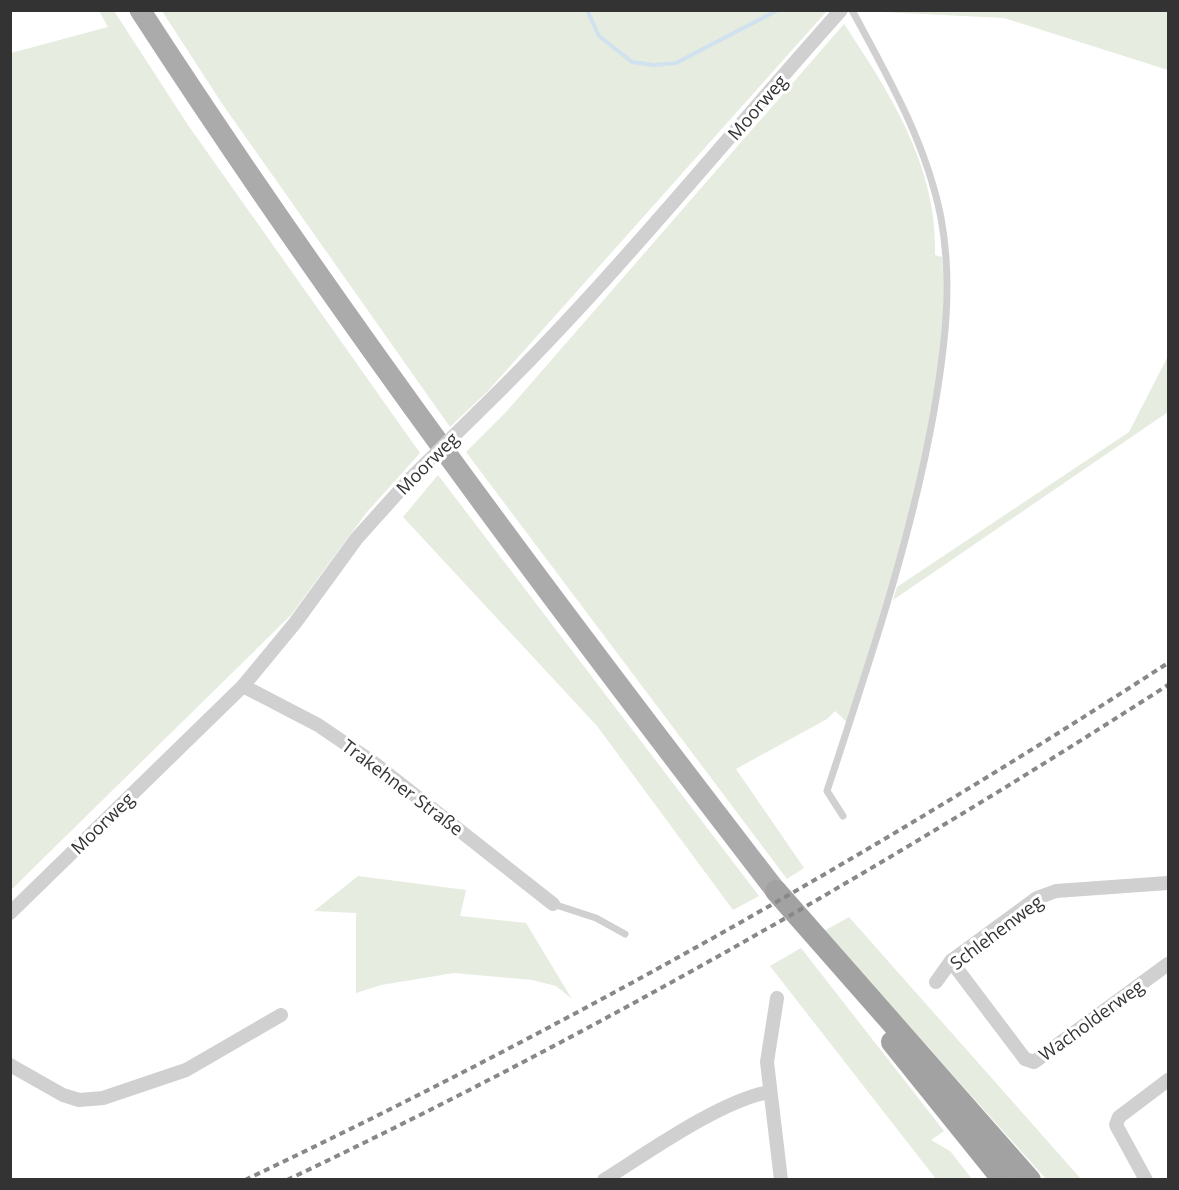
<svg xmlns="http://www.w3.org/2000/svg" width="1179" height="1190" viewBox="0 0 1179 1190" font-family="'Open Sans',sans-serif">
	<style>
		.green { fill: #e6ecdf }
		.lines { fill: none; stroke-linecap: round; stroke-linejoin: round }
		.stream { stroke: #cfe2ee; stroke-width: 4 }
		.service { stroke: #d0d0d0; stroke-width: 7 }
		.minor { stroke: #d0d0d0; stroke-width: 14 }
		.primary { stroke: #ababab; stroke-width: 21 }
		.trunk { stroke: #a2a2a2; stroke-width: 22 }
		.rail { stroke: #888; stroke-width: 4; stroke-dasharray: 6 4.5; stroke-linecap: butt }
		.minor-bridge { stroke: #d0d0d0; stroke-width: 14 }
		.labels { text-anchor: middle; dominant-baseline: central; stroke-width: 6; stroke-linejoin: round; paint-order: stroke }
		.street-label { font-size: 18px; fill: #333; stroke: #fff }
	</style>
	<rect width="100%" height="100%" fill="#fff"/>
	<g class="green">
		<path d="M99,11H114L188,125L420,453L367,512L291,615L11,890V53L108,27Z"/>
		<path d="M162,11H827L488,391L450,427L223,105Z"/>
		<path d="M861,11H1168V70L1004,18Z"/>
		<path d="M844,24C890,93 938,168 935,255L942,257C954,410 890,577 847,722L835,711L827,719L736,769L804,868L787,879L466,452L507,411Z"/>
		<path d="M1168,356V412L893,600L897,587L1129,432Z"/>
		<path d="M438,475L759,896L733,910L597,726L403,517Z"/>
		<path d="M358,876L466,890L460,916L526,923L572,999L556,986L532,980L454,973L381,985L356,993V913L314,911Z"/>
		<path d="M849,917L1081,1179H1046L824,931Z"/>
		<path d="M801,948L944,1131L931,1140L950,1151L972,1179H936L770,966Z"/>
	</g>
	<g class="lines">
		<path class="stream" d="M587,10L599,36L632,62L654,65L676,63L778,10"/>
		<g class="service">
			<path d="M843,816L827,791C868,666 911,541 934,411C945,347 953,283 941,218C926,142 888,77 852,10"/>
			<path d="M553,904L596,918L625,934"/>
		</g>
		<g class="minor">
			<path d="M477,413C607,287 720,145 841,10"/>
			<path d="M243,686L318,725L374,763L553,904"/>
			<path d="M10,913L243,686L295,623L357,538L411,478"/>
			<path d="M951,961L1025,1059L1034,1062L1168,964"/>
			<path d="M936,982L951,961L1037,898L1056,891L1168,883"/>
			<path d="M777,998L767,1062L781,1180"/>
			<path d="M10,1065L63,1095L79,1100L103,1098L186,1070L281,1015"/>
			<path d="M604,1180C647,1153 723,1099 770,1092"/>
			<path d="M1146,1180L1116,1125L1119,1117L1168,1080"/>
		</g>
		<path class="primary" d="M140,10C337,314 555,604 776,891"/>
		<g class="trunk">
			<path d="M776,891L1030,1180"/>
			<path d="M892,1042L1003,1180"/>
		</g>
		<g class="rail">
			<path d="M245,1180C565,1028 872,855 1168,663"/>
			<path d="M287,1180C592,1035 885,867 1168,685"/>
		</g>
		<path class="minor-bridge" d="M411,478L477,413"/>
	</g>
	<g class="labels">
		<g class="street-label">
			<text transform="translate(757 107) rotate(-49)">Moorweg</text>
			<text transform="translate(427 463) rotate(-45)">Moorweg</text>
			<text transform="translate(403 787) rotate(37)">Trakehner Straße</text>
			<text transform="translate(102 823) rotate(-44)">Moorweg</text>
			<text transform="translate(996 932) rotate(-37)">Schlehenweg</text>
			<text transform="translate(1091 1020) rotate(-36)">Wacholderweg</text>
		</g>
	</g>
	<rect width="1179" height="1190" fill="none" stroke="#333333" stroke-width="24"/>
</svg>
